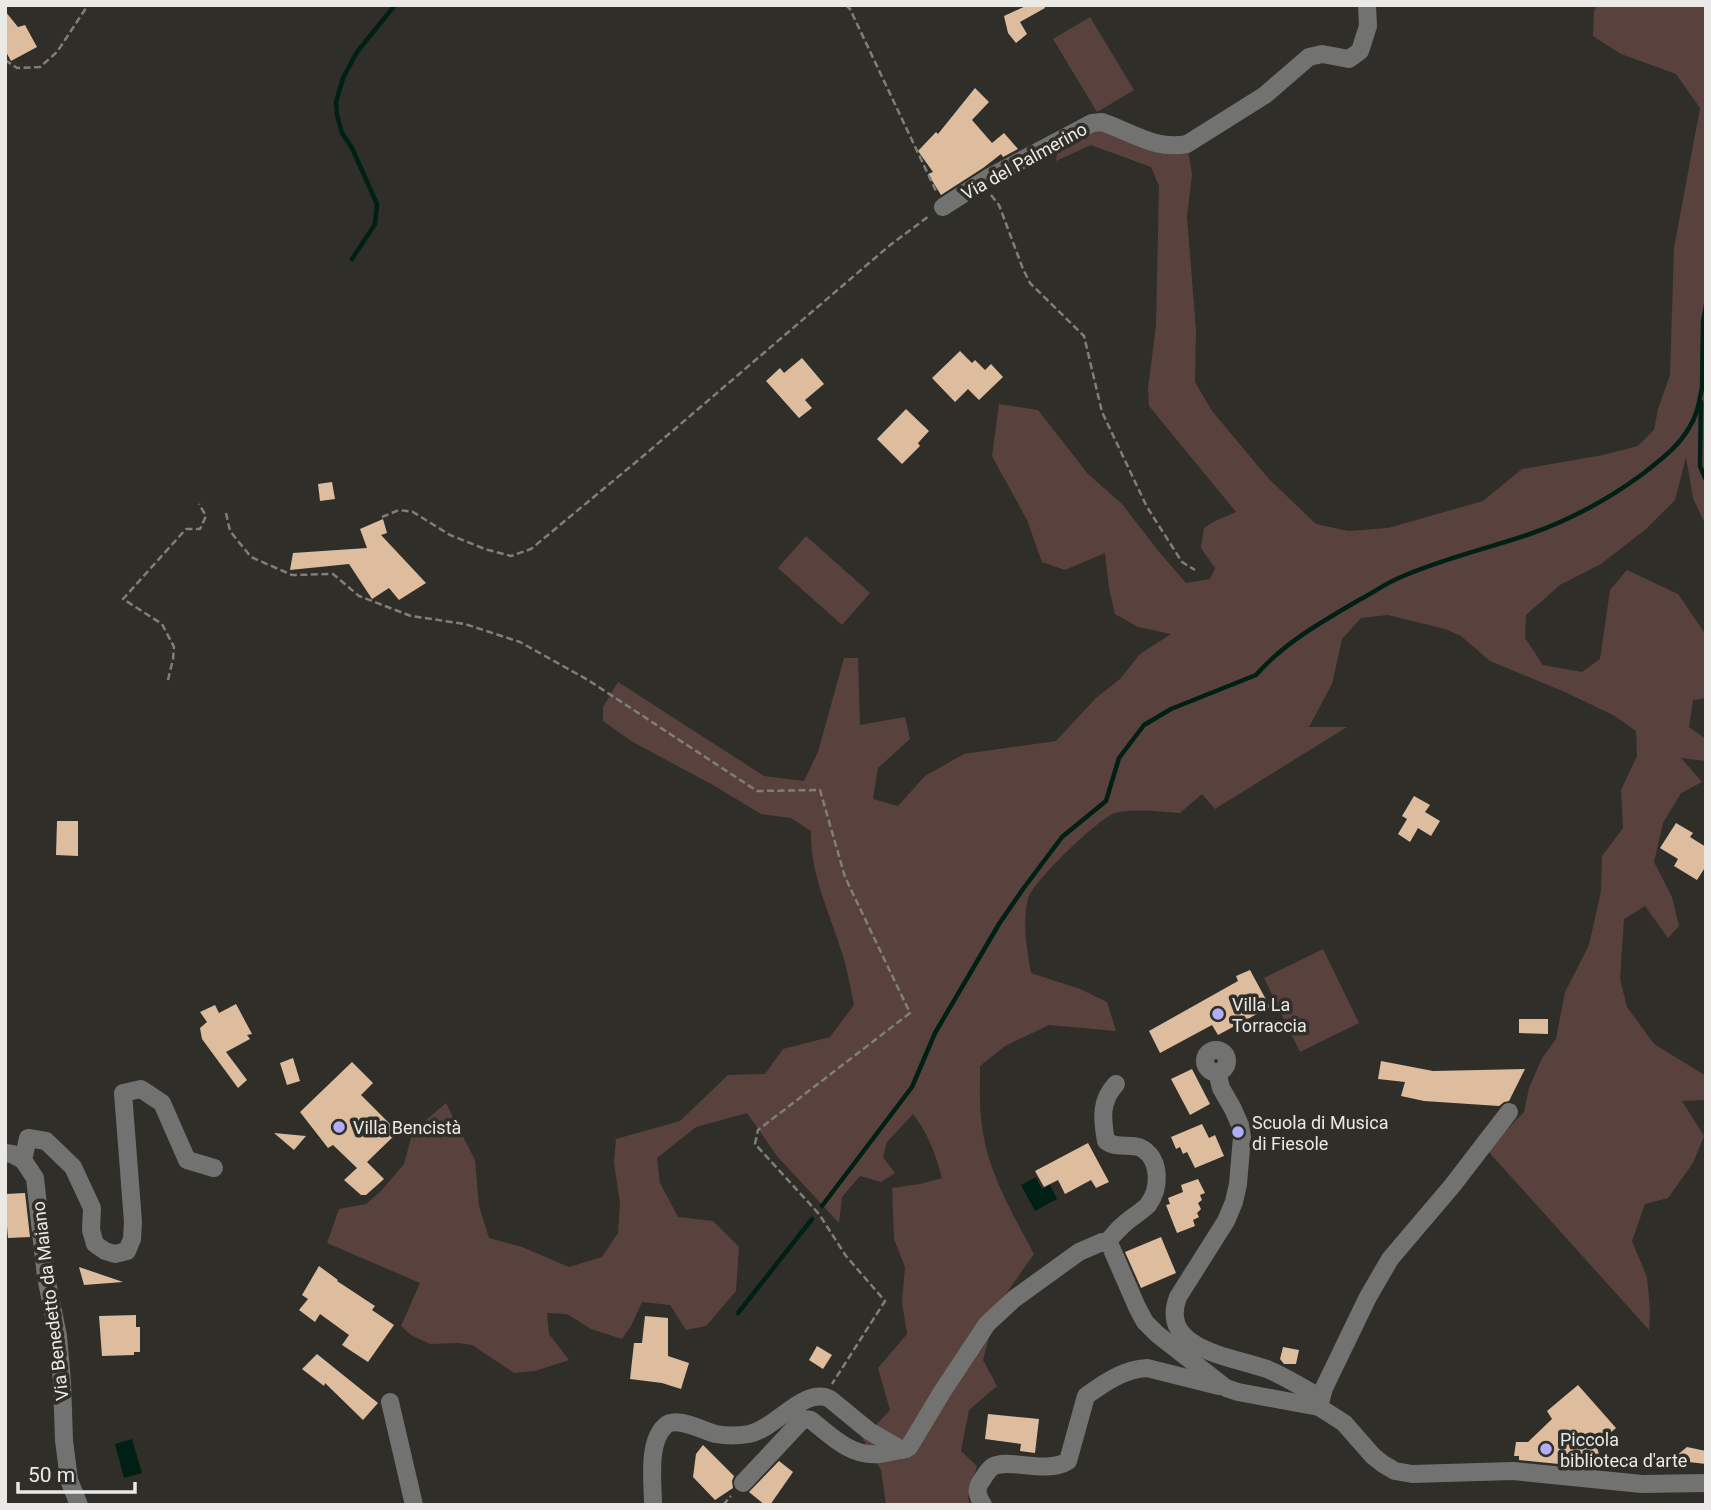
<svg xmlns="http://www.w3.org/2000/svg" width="1711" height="1510" viewBox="0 0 1711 1510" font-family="Roboto,sans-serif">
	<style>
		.green { fill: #59423e }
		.water { fill: #002015 }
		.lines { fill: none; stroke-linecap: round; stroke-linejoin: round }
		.stream { stroke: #002015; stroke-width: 4.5 }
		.building { fill: #debd9f }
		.path { stroke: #7f7e7a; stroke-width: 2.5; stroke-dasharray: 7 3.5; stroke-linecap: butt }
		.minor { stroke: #727371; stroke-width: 18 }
		.poi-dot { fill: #b3adf9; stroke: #2f2e29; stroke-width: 2.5 }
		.labels { text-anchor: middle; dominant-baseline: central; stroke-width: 7; stroke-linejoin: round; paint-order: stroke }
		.street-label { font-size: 18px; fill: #eae9e6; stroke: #2f2e29 }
		.poi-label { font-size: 18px; fill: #eae9e6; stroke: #2f2e29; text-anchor: start }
	</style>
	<rect width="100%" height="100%" fill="#2f2e29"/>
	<g class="green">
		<path d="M1597,5H1706V526L1693,498L1686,457L1675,500L1646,529L1601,564L1560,585L1526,615L1525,638L1543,665L1582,672L1600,659L1610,590L1627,570L1678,594L1706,635V698L1693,700L1689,727L1706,739V761L1681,758L1702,782L1681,793L1663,823L1654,862L1672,897L1679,926L1668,938L1645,906L1624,919L1620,979L1627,1007L1654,1044L1706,1076V1100L1682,1101L1704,1136L1693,1163L1668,1198L1645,1204L1632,1241L1647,1277L1650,1310L1649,1330L1487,1150L1524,1112L1529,1088L1542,1058L1556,1039L1565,992L1589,945L1601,891L1602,856L1623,828L1621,790L1637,756L1636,731L1615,716L1565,692L1490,661L1461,636L1445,629L1388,615L1361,618L1342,639L1332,684L1309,727H1347L1215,809L1202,794L1180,813C1159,812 1136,808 1115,813C1100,817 1031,883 1028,899C1022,924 1027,949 1031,973L1080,989L1107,1002L1116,1031L1049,1025L1005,1046L980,1066C980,1086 979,1107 982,1127C988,1173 1013,1214 1034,1254L998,1305L983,1360L997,1386L969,1410L961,1451L977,1466L968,1498L970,1505H886L881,1470L863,1439L890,1410L878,1368L907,1334L902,1302L905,1267L894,1239L892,1188L920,1184L942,1178C936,1155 928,1133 913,1114L887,1142L883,1157L895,1173L881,1182L860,1176L842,1197L839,1223L777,1156L747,1113L696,1127L657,1158L660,1183L678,1217L713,1221L739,1247L736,1291L706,1326L686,1330L670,1305L642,1302L631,1326L622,1339L591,1329L567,1314L547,1313L549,1334L569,1360L535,1371L514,1373L472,1345L459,1343L430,1344L411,1335L401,1326L420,1283L327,1243L339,1209L366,1204L381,1191L404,1164L413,1131L446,1103L475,1160L479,1206L489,1238L522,1247L569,1267L602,1257L618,1233L620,1203L614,1163L616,1139L680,1121L728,1075L765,1074L783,1049L830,1037L854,1005C850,986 847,966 840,947C828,909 810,873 811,831L791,818L761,814L713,785L631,741L603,721V707L618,682L764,776L804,781L818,752L844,658H858L860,725L905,717L910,739L878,768L873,799L898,806L925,776L964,754L1056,741L1096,698L1120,679L1140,654L1171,634L1138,627L1115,614L1109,588L1105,553L1065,570L1042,562L1027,520L992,456L999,404L1038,410L1088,474L1122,504L1160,553L1186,583L1210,579L1215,568L1201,548L1204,528L1213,522L1236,512L1149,406L1148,389L1156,325L1159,186L1151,167L1091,145L1056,161L1058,141L1092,123L1187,144L1192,174L1187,217L1196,330L1195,382L1212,411L1268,478L1316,524L1348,531L1388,528L1483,501L1522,469L1603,455L1638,446L1654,430L1658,409L1670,375L1674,248L1700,108L1676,74L1621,54L1593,36L1594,11Z"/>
		<path d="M1090,17L1134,90L1097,112L1053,39Z"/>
		<path d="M806,536L870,593L842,625L778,568Z"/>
		<path d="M1323,949L1359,1023L1300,1052L1264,978Z"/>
	</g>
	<g class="water">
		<path d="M1036,1177L1042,1189L1050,1185L1057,1199L1035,1211L1021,1185Z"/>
		<path d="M132,1439L142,1473L124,1478L115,1444Z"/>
	</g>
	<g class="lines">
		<g class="stream">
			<path d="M352,259L375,224L377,204L352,148L342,133L337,115L336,102L343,78L357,52L395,5"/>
			<path d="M1702,389L1703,322L1706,305"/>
			<path d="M1701,402L1700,466L1706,480"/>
			<path d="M822,1206L912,1087L935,1033L999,924L1023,889L1062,837L1106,801L1119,758L1144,725L1171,709L1256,675C1284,643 1323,621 1359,600C1373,593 1386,583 1401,577C1442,559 1485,549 1527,535C1568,521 1609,499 1644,473C1660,460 1678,447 1689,428C1697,416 1699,402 1702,388"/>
			<path d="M738,1313L812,1219"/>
		</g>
	</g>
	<g class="building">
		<path d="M1028,5H1044L1045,8L1020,22L1027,34L1016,43L1008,33L1004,16Z"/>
		<path d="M5,11L18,27L25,25L37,47L11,61L5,50Z"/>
		<path d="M975,88L989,102L972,120L992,143L1004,133L1018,149L1003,157L1001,154L983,168L941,195L928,174L933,172L918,151L936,132L938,134Z"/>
		<path d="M960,351L972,363L975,360L985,370L991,364L1003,377L979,400L968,389L955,402L932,378Z"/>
		<path d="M802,358L824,384L805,400L812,408L799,418L766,381L780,368L784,373Z"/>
		<path d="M906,409L929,431L918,443L920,446L902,464L877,439Z"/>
		<path d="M332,482L335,499L320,501L318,484Z"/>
		<path d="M383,519L387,533L381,535L426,583L399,600L389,588L372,599L349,564L290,570L293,553L367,548L360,529Z"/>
		<path d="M1414,796L1430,805L1425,812L1440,821L1431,836L1418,828L1410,842L1398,834L1407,819L1402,816Z"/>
		<path d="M57,821H78V856L56,855Z"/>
		<path d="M1676,823L1693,833L1690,837L1706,847V866L1697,880L1674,866L1678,859L1660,848Z"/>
		<path d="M1250,970L1270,1007L1218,1035L1212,1025L1160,1053L1149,1031L1238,981L1236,976Z"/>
		<path d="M236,1004L252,1034L247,1035L250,1039L226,1052L247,1080L238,1088L202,1039L200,1028L207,1022L200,1012L215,1005L219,1013Z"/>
		<path d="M1519,1019H1548V1034L1519,1033Z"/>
		<path d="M293,1058L300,1081L287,1085L280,1063Z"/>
		<path d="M1381,1061L1433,1071L1525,1069L1509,1101L1504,1102L1499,1106L1424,1101L1401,1096L1405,1082L1378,1079Z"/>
		<path d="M352,1062L373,1083L361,1095L398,1132L367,1162L384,1179L366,1195H361L344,1180L357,1168L333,1145L328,1148L300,1112Z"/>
		<path d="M1192,1069L1210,1104L1190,1115L1171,1079Z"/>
		<path d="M1202,1124L1209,1138L1215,1135L1224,1156L1195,1168L1187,1152L1183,1154L1180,1147L1176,1149L1171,1137Z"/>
		<path d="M274,1133L306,1136L294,1150Z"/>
		<path d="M1088,1143L1109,1182L1096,1188L1091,1180L1065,1194L1058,1180L1044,1187L1035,1171Z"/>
		<path d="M1198,1179L1205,1193L1200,1195L1202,1200L1198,1203L1201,1209L1197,1213L1199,1217L1193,1220L1195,1226L1177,1233L1166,1205L1170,1204L1168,1198L1183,1192L1181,1185Z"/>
		<path d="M25,1193L30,1237L8,1238L7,1226H5V1194Z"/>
		<path d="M1161,1237L1176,1273L1141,1288L1125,1252Z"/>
		<path d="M319,1266L338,1280L337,1281L375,1306L372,1310L394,1325L368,1362L342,1345L349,1335L320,1314L315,1322L299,1310L308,1299L302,1295Z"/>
		<path d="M79,1267L123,1282L84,1285Z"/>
		<path d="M136,1315V1327H140V1352H134V1355L102,1356L99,1316Z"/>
		<path d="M645,1316L668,1318V1356L689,1363L681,1389L662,1383L630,1379L634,1343H642Z"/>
		<path d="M817,1346L832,1355L823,1369L809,1360Z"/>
		<path d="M1283,1347L1299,1350L1296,1364H1284L1280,1359Z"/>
		<path d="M317,1354L378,1403L363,1420L325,1383L324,1386L302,1369Z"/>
		<path d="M1578,1385L1616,1428L1596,1445L1600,1457L1599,1468L1519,1460V1456H1514L1516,1442H1528L1552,1419L1547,1411Z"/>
		<path d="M988,1414L1039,1419L1035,1453L1020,1451L1021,1444L985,1439Z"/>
		<path d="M703,1445L734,1476L732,1481L733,1488L715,1500L693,1477L696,1454Z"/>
		<path d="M1687,1447L1706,1451V1464L1671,1460Z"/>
		<path d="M779,1461L793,1472L770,1505H765L749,1492Z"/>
	</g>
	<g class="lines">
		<g class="path">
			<path d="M846,5L850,9L936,191"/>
			<path d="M5,60L17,68L40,67L57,52L88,5"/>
			<path d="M991,195L999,205L1023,269L1030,283L1084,336L1102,412L1147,507L1182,562L1195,570"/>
			<path d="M226,513L230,531L251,557L292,575L333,574L359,596L411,616L465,624L520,642L588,680L757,791L820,790L845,877L910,1013L758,1130L755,1144L819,1214L846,1256L885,1301L832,1384"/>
			<path d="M382,517L399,510L413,512L450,535L485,549L511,556L531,549L642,457L889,246L929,216"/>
			<path d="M168,680L173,659L174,647L162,624L123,599L186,529H200L206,516L199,504"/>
			<path d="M723,1505L731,1496"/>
		</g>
		<g class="minor">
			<path d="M943,207L988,178L1092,123L1102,122L1110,125C1136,135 1158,150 1187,144L1265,95L1309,57L1322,54L1349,59L1360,51L1368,26L1367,5"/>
			<circle cx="1216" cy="1061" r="11"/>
			<path d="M1217,1072L1221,1088L1233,1109L1240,1125L1242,1137L1238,1184L1234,1202L1226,1221L1178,1297C1158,1350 1234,1357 1267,1369C1286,1377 1303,1388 1321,1398"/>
			<path d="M5,1153L12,1154L23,1160L35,1178L46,1277L58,1336L62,1382L64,1440L69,1480L79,1505"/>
			<path d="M23,1160L28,1138L46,1141L73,1167L92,1208L91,1230L95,1244L105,1251L115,1254L127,1251L132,1239L133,1222L123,1093L141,1089L162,1103L187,1160L214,1168"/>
			<path d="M1107,1242C1112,1237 1116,1231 1122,1226C1130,1218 1140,1213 1148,1205C1160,1189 1161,1161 1143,1149C1132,1142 1118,1150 1106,1141C1102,1119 1100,1101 1116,1084"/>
			<path d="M390,1402L414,1505"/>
			<path d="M1319,1407L1324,1388L1368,1297L1390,1259L1452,1186L1509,1112"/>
			<path d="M743,1483L803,1419L811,1420C831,1436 851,1457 879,1454C888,1453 897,1450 906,1449L909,1447L942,1392L987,1324L1014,1299L1079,1252L1102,1242L1110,1245L1137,1307L1145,1322L1157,1334L1226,1388L1238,1392L1319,1407L1344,1423L1373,1456L1383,1464L1395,1471L1412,1474L1513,1471L1642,1484L1706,1483"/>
			<path d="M653,1505C653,1482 647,1443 665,1426C676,1415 703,1431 716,1434C726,1436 738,1436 749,1434C777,1428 804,1386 830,1399L869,1431L902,1450"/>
			<path d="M983,1505C977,1495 975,1489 982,1480C985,1475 988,1470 992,1467C1008,1457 1045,1475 1068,1461L1086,1396C1104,1383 1124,1369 1147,1368L1219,1386"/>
		</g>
	</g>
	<g class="poi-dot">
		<circle cx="1218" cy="1014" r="7"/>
		<circle cx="339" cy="1127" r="7"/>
		<circle cx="1238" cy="1132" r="7"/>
		<circle cx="1546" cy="1449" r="7"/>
	</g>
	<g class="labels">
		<g class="street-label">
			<text transform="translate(1024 161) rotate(-29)">Via del Palmerino</text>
			<text transform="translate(50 1301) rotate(-97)">Via Benedetto da Maiano</text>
		</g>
		<g class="poi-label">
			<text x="1232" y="1004">Villa La<tspan x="1232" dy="21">Torraccia</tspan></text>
			<text x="1252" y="1122">Scuola di Musica<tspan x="1252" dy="21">di Fiesole</tspan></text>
			<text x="353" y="1127">Villa Bencistà</text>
			<text x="1560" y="1439">Piccola<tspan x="1560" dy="21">biblioteca d'arte</tspan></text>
		</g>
	</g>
	<rect width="1711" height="1510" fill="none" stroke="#eae9e6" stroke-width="14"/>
	<path d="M18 1482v10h117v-10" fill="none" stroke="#eae9e6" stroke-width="3.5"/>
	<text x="28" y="1482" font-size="21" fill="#eae9e6" stroke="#2f2e29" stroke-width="5" paint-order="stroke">50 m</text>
</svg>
